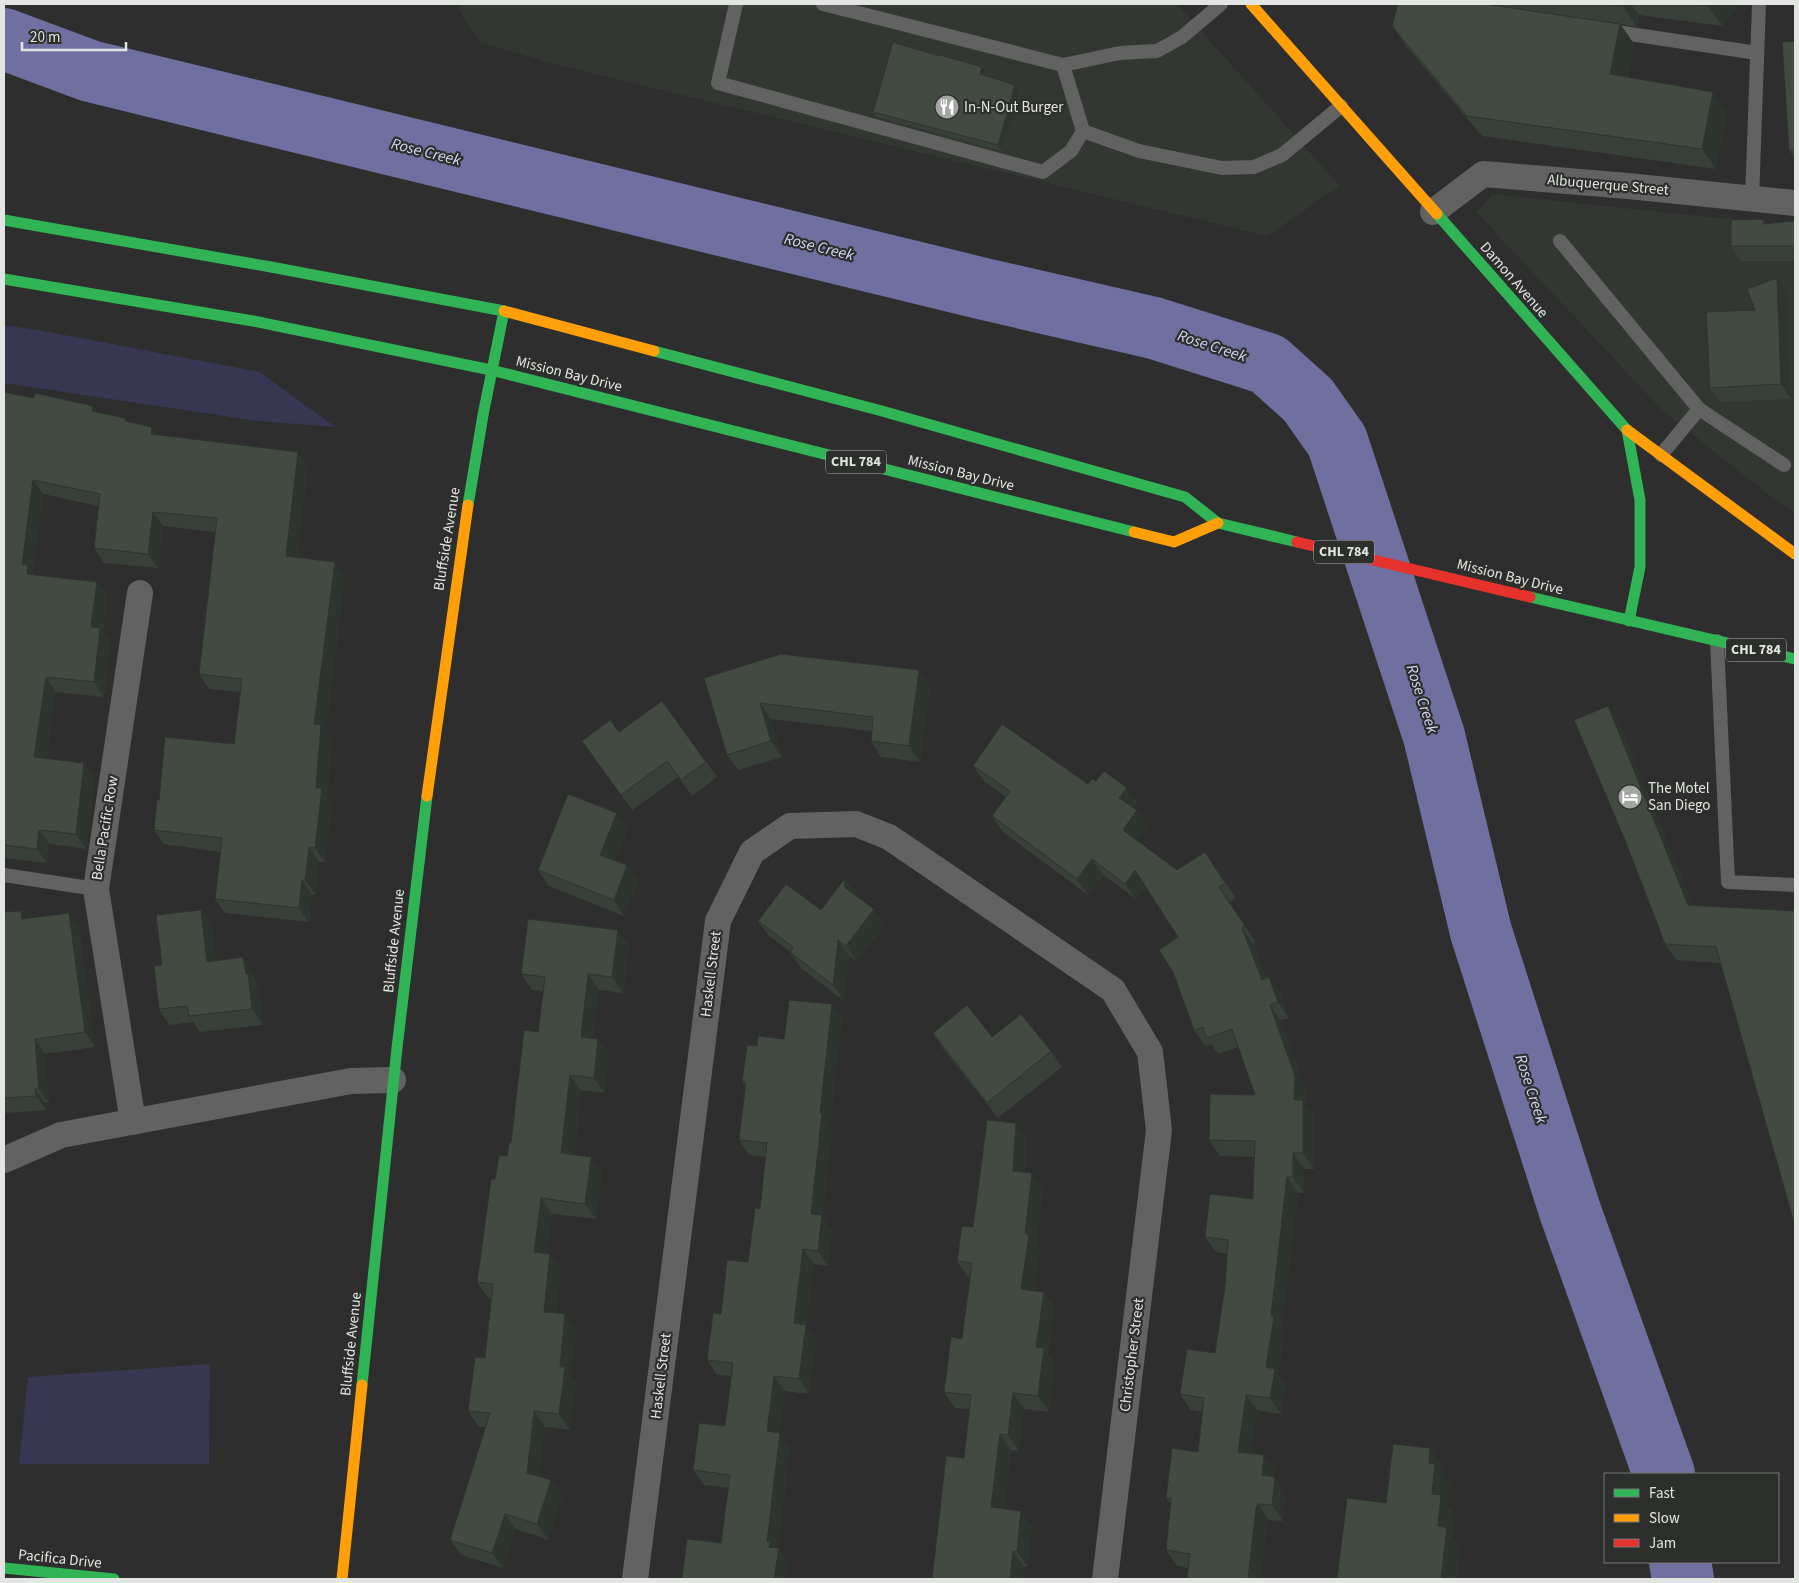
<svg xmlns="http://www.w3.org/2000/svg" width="1799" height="1583" viewBox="0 0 1799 1583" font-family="'Source Sans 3',sans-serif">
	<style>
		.built { fill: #323831 }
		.green { fill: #373753 }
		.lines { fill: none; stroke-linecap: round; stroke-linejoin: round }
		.river { stroke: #6f6fa0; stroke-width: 62 }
		.lane { stroke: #616261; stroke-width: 14 }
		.street { stroke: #616261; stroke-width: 26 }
		.fast { stroke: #30b455; stroke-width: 11 }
		.slow { stroke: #ff9f0a; stroke-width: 11 }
		.jam { stroke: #e5322d; stroke-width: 11 }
		.wall { fill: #394039 }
		.shaded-wall { fill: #2e342e }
		.building { fill: #424a42; stroke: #2e342e }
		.labels { text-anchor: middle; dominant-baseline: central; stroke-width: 4.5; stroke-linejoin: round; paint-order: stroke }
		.shield { fill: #2d2f2c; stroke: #acaeac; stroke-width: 1 }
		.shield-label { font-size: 14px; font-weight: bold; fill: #e3e5e3 }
		.poi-label { font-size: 15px; fill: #e3e5e3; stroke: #2d2f2c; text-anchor: start }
		.street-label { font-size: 15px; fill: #e3e5e3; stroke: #2d2f2c }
		.water-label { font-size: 16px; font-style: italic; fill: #d4d5f5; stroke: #2d2f2c }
	</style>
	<rect width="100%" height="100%" fill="#2d2e2d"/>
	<g class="built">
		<path d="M456,4H1177L1340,186L1267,236L550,63L479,42Z"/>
		<path d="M1492,194L1795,226V513L1775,500L1663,411L1476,212Z"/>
	</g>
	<g class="green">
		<path d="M4,325L38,330L260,372L335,427L257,421L4,383Z"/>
		<path d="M210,1364L209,1464H19L28,1377Z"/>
	</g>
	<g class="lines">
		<g class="river">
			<path d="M4,39L90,71L984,289L1154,328L1268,364L1308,400L1337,441L1434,736L1481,932L1570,1211L1664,1474"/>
			<path d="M1680,1562L1683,1579"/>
		</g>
		<g class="lane">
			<path d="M736,4L718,83L1043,172L1071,151L1083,131L1063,65"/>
			<path d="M823,4L1063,65L1120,53L1157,51L1182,37L1221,4"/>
			<path d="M1610,31L1757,53"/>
			<path d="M1083,131L1139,151L1222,168L1254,167L1282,155L1341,106"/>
			<path d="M1752,199L1759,4"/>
			<path d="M1560,241L1699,409L1784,465"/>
			<path d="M1661,455L1699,409"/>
			<path d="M1717,641L1728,882L1795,885"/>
			<path d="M4,875L96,889"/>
		</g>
		<g class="street">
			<path d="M1433,212L1483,174L1628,186L1795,203"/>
			<path d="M133,1122L96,889L140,593"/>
			<path d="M4,1160L61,1135L351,1081L393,1080"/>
			<path d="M635,1579L718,921L752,852L790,826L856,824L889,837L1113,990L1150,1052L1159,1130L1105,1579"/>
		</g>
		<g class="fast">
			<path d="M1437,214L1627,430L1640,500V567L1629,621"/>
			<path d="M4,220L271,267L504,311"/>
			<path d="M4,279L253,321L491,370"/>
			<path d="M654,351L882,411L1185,497L1218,523L1297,542"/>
			<path d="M491,370L1134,532"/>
			<path d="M468,505L483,415L504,311"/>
			<path d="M1530,597L1795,659"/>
			<path d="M362,1385L397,1048L427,796"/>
			<path d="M4,1568L114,1579"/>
		</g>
		<g class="slow">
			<path d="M1251,4L1437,214"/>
			<path d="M504,311L654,351"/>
			<path d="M1627,430L1795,554"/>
			<path d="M1134,532L1174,542L1218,523"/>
			<path d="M427,796L468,505"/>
			<path d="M342,1579L362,1385"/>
		</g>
		<path class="jam" d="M1297,542L1530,597"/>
	</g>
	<g class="wall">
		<path d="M1398,4H1735L1736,11L1722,26L1639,15L1637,27L1620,24L1634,44L1628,77L1727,113L1716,169L1482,136L1407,47L1392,26Z"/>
		<path d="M1795,41V159L1789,150Z"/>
		<path d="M986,72L985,76L1019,90L1002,151L877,117L873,112Z"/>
		<path d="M1763,219L1766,224L1795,221V261H1741L1731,246Z"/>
		<path d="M1777,278L1787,292L1791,399L1720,402L1710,388L1755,310Z"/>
		<path d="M4,392L98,413L127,421L158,435L308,466L297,557L345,577L326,731L332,740L327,796L332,803L325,862H319L316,895H312L309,922L225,913L215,899L221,852L164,844L154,830L159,800L234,744L241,692L209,689L199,674L215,532L163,526L158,568L104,563L94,548L98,506L43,494L33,572L35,575L97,582L107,596L103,632L110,642L104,697L56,692L46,759L95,777L86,849L49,844L47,863L4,858Z"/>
		<path d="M704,678L930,686L920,762L881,757L871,741L872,731L771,719L782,757L738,770L727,755Z"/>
		<path d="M1608,706L1619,722L1693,905L1795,911L1721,963L1676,960L1665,944Z"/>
		<path d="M619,732L706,762L717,777L692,796L678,777L632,810L593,757Z"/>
		<path d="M973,766L1088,784L1138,803L1134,808L1137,810L1148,826L1137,841L1177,870L1216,868L1236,898L1230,902L1256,942L1253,944L1266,978L1280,992L1289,1018L1280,1020L1306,1092V1105L1314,1116V1169H1304V1193H1298L1282,1329L1285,1332L1278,1374L1286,1384L1281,1414L1257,1410L1251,1453L1264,1455L1275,1470L1274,1477L1285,1493L1283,1521L1269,1520L1267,1524L1188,1568L1177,1566L1166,1550L1171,1504L1166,1498L1198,1452L1202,1412L1191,1410L1180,1394L1215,1353L1225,1286L1227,1254L1216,1252L1205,1237L1253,1199L1254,1157L1220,1156L1209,1140L1255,1095L1238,1047L1218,1054L1211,1044L1205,1046L1194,1030L1178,937L1146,887L1136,899L1103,875L1088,895L1003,832L992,816L1006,797L984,781Z"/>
		<path d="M628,829L615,861L627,865L638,881L624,916L549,886L538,870Z"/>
		<path d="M856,893V896L885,925L857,962L849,956L844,1001L801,968L790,952L769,936L758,921L821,910Z"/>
		<path d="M201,910L212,926L216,960L254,973L256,985L259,989L263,1025L200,1032L193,1022L169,1025L159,1009L162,965Z"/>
		<path d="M21,911L26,919L69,913L79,927L95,1047L45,1054L49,1103H45L46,1110L4,1113V912Z"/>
		<path d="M618,930L629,946L623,993L599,990L593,1038L598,1039L609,1054L605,1093L581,1090L574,1155L602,1172L596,1219L552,1214L547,1254L561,1270L556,1313L565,1314L576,1330L571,1377L576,1383L570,1430L545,1427L539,1476L551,1480L562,1496L548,1540L516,1529L503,1568L461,1555L450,1540L486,1427H479L468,1411L485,1358L491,1298H488L477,1282L495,1179L507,1156L511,1143L538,1032L544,991L532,990L521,974Z"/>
		<path d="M832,1004L842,1019L830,1125L833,1128L822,1217L832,1230L828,1266L814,1264L806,1326L816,1340L809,1394L785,1391L779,1433L790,1448L778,1548L789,1563L787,1579H682L721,1543L728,1488L704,1485L693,1470L725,1426L732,1376L717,1375L707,1360L721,1314L748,1262L760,1209L766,1157L749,1155L739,1140L745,1086L742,1082L757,1046L784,1039Z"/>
		<path d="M933,1033L992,1037L1051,1051L1062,1067L998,1118L943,1049Z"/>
		<path d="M1027,1139L1025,1172L1043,1189L1036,1246L1040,1250L1034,1291L1044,1292L1055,1308L1048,1354L1055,1364L1049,1412L1024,1409L1019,1451L1011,1450L1004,1509L1032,1526L1028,1567H1024L1022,1579L964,1458L970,1409L955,1408L944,1392L962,1339L970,1277H968L957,1261L973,1227Z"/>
	</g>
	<g class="shaded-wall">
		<path d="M1623,4H1631L1639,15L1637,27L1623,6Z"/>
		<path d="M1710,4H1735L1736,11L1722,26L1708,6Z"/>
		<path d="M1620,24L1634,44L1624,94L1610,74Z"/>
		<path d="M982,67L986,72L983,80L980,74Z"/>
		<path d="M1015,85L1019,90L1002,151L998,145Z"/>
		<path d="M1713,92L1727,113L1716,169L1702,149Z"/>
		<path d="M1777,278L1787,292L1791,399L1781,384Z"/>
		<path d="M93,406L103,421L92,411Z"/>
		<path d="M152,427L163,442L151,434Z"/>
		<path d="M298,452L308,466L296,571L286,556Z"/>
		<path d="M33,480L43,494L33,572L38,579L27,574L22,564Z"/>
		<path d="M153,512L163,526L158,568L148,554Z"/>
		<path d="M335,562L345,577L326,731L332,740L327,796L332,803L325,862L315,848L316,788L314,724Z"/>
		<path d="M97,582L107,596L103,632L110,642L104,697L94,682L91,627Z"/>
		<path d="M919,670L930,686L920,762L909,746Z"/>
		<path d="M46,677L56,692L44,772L34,757Z"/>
		<path d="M760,703L771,719L782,757L771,741Z"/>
		<path d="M1608,706L1619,722L1700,922L1688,905Z"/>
		<path d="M84,763L95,777L86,849L76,834Z"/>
		<path d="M1127,788L1138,803L1130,813L1119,798Z"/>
		<path d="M1137,810L1148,826L1134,846L1123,830Z"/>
		<path d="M617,813L628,829L611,871L600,855Z"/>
		<path d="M39,830L49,844L47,863L37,849Z"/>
		<path d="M309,847L319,862L316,895L305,880Z"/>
		<path d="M1092,859L1103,875L1088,895L1077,879Z"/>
		<path d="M627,865L638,881L624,916L614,900Z"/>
		<path d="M1135,870L1146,886L1136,899L1125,884Z"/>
		<path d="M845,878L856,893L855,902L844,887Z"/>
		<path d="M302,880L312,895L309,922L299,908Z"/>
		<path d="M1219,887L1230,902L1256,942L1245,926Z"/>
		<path d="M874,909L885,925L857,962L846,946Z"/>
		<path d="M201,910L212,926L218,977L207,962Z"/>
		<path d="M21,911L31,925L22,919Z"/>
		<path d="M69,913L79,927L95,1047L85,1032Z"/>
		<path d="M1242,928L1253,944L1272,995L1262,980Z"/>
		<path d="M618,930L629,946L623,993L612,977Z"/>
		<path d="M838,940L849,956L844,1001L833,985Z"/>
		<path d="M243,957L254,973L256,985L259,989L263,1025L252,1009Z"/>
		<path d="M588,974L599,990L592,1052L581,1037Z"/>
		<path d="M1269,977L1280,992L1289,1018L1278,1002Z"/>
		<path d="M832,1004L842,1019L830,1125L833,1128L822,1217L832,1230L828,1266L818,1251L811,1214L820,1113Z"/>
		<path d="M1270,1005L1280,1020L1306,1092V1105L1314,1116V1169L1303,1153L1294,1100Z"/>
		<path d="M35,1039L45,1054L49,1103L39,1089Z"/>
		<path d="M598,1039L609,1054L605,1093L594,1078Z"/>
		<path d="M570,1075L581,1090L572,1169L561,1153Z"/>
		<path d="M35,1089L45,1103L46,1110L36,1096Z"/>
		<path d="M1016,1123L1027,1139L1024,1186L1013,1171Z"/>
		<path d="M1293,1153L1304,1169V1193L1293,1177Z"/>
		<path d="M591,1157L602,1172L596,1219L585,1204Z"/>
		<path d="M1032,1173L1043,1189L1036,1246L1040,1250L1032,1305L1021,1289L1025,1234Z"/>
		<path d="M1287,1177L1298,1193L1282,1329L1285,1332L1278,1374L1286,1384L1281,1414L1270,1398L1266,1367Z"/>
		<path d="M541,1198L552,1214L545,1268L534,1252Z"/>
		<path d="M803,1249L814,1264L806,1326L816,1340L809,1394L799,1379L794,1323Z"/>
		<path d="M550,1254L561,1270L555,1328L544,1312Z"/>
		<path d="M1044,1292L1055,1308L1048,1354L1055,1364L1049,1412L1038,1396L1036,1347Z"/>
		<path d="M565,1314L576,1330L571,1377L576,1383L570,1430L559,1414L560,1367Z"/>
		<path d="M774,1376L785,1391L778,1446L767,1431Z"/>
		<path d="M1013,1393L1024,1409L1019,1451L1008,1435Z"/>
		<path d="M1246,1395L1257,1410L1249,1468L1238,1452Z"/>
		<path d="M534,1411L545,1427L538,1488L527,1473Z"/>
		<path d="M780,1433L790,1448L778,1553L779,1548L789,1563L787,1579H774L767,1542Z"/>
		<path d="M1000,1434L1011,1450L1002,1523L991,1507Z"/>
		<path d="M1430,1448L1445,1468L1444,1476L1450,1484L1447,1504L1456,1516L1453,1537L1461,1548L1458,1579H1441L1438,1526L1432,1494L1429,1463Z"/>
		<path d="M1264,1455L1275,1470L1273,1491L1262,1475Z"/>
		<path d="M1275,1477L1285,1493L1283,1521L1272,1505Z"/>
		<path d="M551,1480L562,1496L548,1540L537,1524Z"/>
		<path d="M1258,1504L1269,1520L1267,1524L1261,1579H1248L1256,1508Z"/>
		<path d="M1021,1511L1032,1526L1028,1567L1017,1552Z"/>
		<path d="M505,1514L516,1529L503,1568L492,1553Z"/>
		<path d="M1013,1551L1024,1567L1022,1579H1010Z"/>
	</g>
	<g class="building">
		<path d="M1398,4H1485L1620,24L1610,74L1713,92L1702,149L1467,116L1392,26Z"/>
		<path d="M1604,4H1623V6Z"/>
		<path d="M1691,4H1710L1708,6Z"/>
		<path d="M1795,41V150H1789L1782,42Z"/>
		<path d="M893,42L939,56L940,55L982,67L980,74L1015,85L998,145L873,112Z"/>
		<path d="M1763,219V224L1795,221V246H1731V220Z"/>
		<path d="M1777,278L1781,384L1710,388L1706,312L1755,310L1747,289Z"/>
		<path d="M4,392L34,398L35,393L93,406L92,411L125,418V421L152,427L151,434L298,452L286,556L335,562L314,724L321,725L316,788H322L315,848L309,847L305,880H302L299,908L215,899L222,838L154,830L157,800H159L165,737L234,744L242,679L199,674L217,518L153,512L148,554L94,548L100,494L33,480L22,564L28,565L27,574L97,582L91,627L100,628L94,682L46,677L34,757L84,763L76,834L39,830L37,849L4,845Z"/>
		<path d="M781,654L919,670L909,746L871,741L873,717L760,703L771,741L727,755L704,678Z"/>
		<path d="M662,701L706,762L681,780L667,761L621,795L582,741L610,720L619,732Z"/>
		<path d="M1608,706L1688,905L1795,911V1226L1716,947L1665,944L1625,840L1574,720Z"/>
		<path d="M1002,724L1088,784L1092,779L1096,781L1104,771L1127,788L1119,798L1137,810L1123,830L1177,870L1205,852L1225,883L1219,887L1245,926L1242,928L1262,980L1269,977L1278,1002L1270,1005L1295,1076L1294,1100H1303V1153H1293V1177H1287L1271,1316L1274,1317L1266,1367L1275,1369L1270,1398L1246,1395L1238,1452L1264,1455L1262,1475L1275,1477L1272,1505L1258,1504L1256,1508L1248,1579H1187L1190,1554L1166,1550L1171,1498H1166L1172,1448L1198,1452L1204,1398L1180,1394L1187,1349L1215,1353L1225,1286L1228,1240L1205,1237L1210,1194L1253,1199L1255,1141L1209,1140L1210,1094L1255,1095L1232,1029L1207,1038L1203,1027L1194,1030L1173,972L1159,950L1178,937L1135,870L1125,884L1092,859L1077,879L992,816L1010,791L973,766Z"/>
		<path d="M568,794L617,813L600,855L627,865L614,900L538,870Z"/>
		<path d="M845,878L844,887L874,909L846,946L838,940L833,985L790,952L793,947L758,921L786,884L821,910Z"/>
		<path d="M201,910L207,962L243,957L246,974L248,973L252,1009L189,1016L187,1006L159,1009L154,966L162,965L156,915Z"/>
		<path d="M21,911L22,919L69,913L85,1032L35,1039L39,1089H35L36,1096L4,1098V912Z"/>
		<path d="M528,919L618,930L612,977L588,974L581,1037L598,1039L594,1078L570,1075L561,1153L591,1157L585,1204L541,1198L534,1252L550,1254L544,1312L565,1314L560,1367H565L559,1414L534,1411L527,1473L551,1480L537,1524L505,1514L492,1553L450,1540L490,1413L468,1411L475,1357L485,1358L493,1284L477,1282L491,1179H495L499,1155L507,1156L509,1143H511L524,1030L538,1032L545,977L521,974Z"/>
		<path d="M789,1000L832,1004L820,1113H822L811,1214L822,1215L818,1251L803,1249L794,1323L806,1325L799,1379L774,1376L767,1431L780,1433L767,1542H770L769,1547L779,1548L774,1579H682L687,1539L721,1543L730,1475L693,1470L699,1423L725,1426L733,1363L707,1360L713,1313L721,1314L727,1260L748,1262L755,1208L760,1209L767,1143L739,1140L746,1082H742L747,1045L757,1046L758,1036L784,1039Z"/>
		<path d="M967,1005L992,1037L1021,1014L1051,1051L987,1103L933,1033Z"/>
		<path d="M987,1120L1016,1123L1013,1171L1032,1173L1025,1234L1029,1235L1021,1289L1044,1292L1036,1347L1044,1348L1038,1396L1013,1393L1008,1435L1000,1434L991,1507L1021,1511L1017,1552L1013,1551L1010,1579H932L946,1456L964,1458L971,1395L944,1392L951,1337L962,1339L972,1263L957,1261L962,1226L973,1227Z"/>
		<path d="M1393,1444L1430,1448L1429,1463L1435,1464L1432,1494L1441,1495L1438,1526L1447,1528L1441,1579H1337L1347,1498L1386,1503Z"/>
	</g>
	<defs>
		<symbol id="restaurant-disc" viewBox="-11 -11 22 22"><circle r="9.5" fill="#a3a5a3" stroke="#2d2f2c"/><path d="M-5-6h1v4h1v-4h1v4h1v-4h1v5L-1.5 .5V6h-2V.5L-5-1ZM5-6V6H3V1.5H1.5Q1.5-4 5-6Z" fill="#fff"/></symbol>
		<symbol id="hotel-disc" viewBox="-11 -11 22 22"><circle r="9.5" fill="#a3a5a3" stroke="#2d2f2c"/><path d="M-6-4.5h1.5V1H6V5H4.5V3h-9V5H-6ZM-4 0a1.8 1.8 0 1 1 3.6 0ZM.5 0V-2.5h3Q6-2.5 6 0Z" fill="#fff"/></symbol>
	</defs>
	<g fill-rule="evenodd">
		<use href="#restaurant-disc" x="933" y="93" width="28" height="28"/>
		<use href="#hotel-disc" x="1616" y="783" width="28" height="28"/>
	</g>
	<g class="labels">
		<g class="shield">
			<rect x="826" y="450.5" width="60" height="23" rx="4"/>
			<rect x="1314" y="540.5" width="60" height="23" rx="4"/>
			<rect x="1726" y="638.5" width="60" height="23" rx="4"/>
		</g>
		<g class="shield-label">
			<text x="856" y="462">CHL 784</text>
			<text x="1344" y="552">CHL 784</text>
			<text x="1756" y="650">CHL 784</text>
		</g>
		<g class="poi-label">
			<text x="964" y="107">In-N-Out Burger</text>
			<text x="1648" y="788">The Motel<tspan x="1648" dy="17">San Diego</tspan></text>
		</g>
		<g class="street-label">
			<text transform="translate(1608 185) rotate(5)">Albuquerque Street</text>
			<text transform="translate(1514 280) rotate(49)">Damon Avenue</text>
			<text transform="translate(569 374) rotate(14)">Mission Bay Drive</text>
			<text transform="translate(961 473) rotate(14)">Mission Bay Drive</text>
			<text transform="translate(447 539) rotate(-81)">Bluffside Avenue</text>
			<text transform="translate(1510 577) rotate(14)">Mission Bay Drive</text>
			<text transform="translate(105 828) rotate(-81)">Bella Pacific Row</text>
			<text transform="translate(394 941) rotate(-84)">Bluffside Avenue</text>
			<text transform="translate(711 974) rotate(-83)">Haskell Street</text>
			<text transform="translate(351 1344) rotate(-84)">Bluffside Avenue</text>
			<text transform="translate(1132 1355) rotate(-83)">Christopher Street</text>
			<text transform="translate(661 1376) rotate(-83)">Haskell Street</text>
			<text transform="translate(60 1559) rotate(6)">Pacifica Drive</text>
		</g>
		<g class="water-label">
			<text transform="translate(426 152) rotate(14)">Rose Creek</text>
			<text transform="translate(819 247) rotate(14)">Rose Creek</text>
			<text transform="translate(1212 346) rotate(18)">Rose Creek</text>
			<text transform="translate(1422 699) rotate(72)">Rose Creek</text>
			<text transform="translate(1531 1089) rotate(72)">Rose Creek</text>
		</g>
	</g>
	<rect width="1799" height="1583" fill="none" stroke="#e3e5e3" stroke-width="10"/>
	<rect x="1604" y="1473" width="175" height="90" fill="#2d2f2c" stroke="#767875"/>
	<rect x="1614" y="1489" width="25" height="8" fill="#30b455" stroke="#767875"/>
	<text x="1649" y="1498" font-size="15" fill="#e3e5e3">Fast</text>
	<rect x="1614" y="1514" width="25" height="8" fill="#ff9f0a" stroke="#767875"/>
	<text x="1649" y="1523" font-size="15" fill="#e3e5e3">Slow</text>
	<rect x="1614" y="1539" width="25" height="8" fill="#e5322d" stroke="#767875"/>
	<text x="1649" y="1548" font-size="15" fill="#e3e5e3">Jam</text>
	<path d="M22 42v8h104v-8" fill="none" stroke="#e3e5e3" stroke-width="2.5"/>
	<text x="30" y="42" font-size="15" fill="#e3e5e3" stroke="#2d2f2c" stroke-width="4" paint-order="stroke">20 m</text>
</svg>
